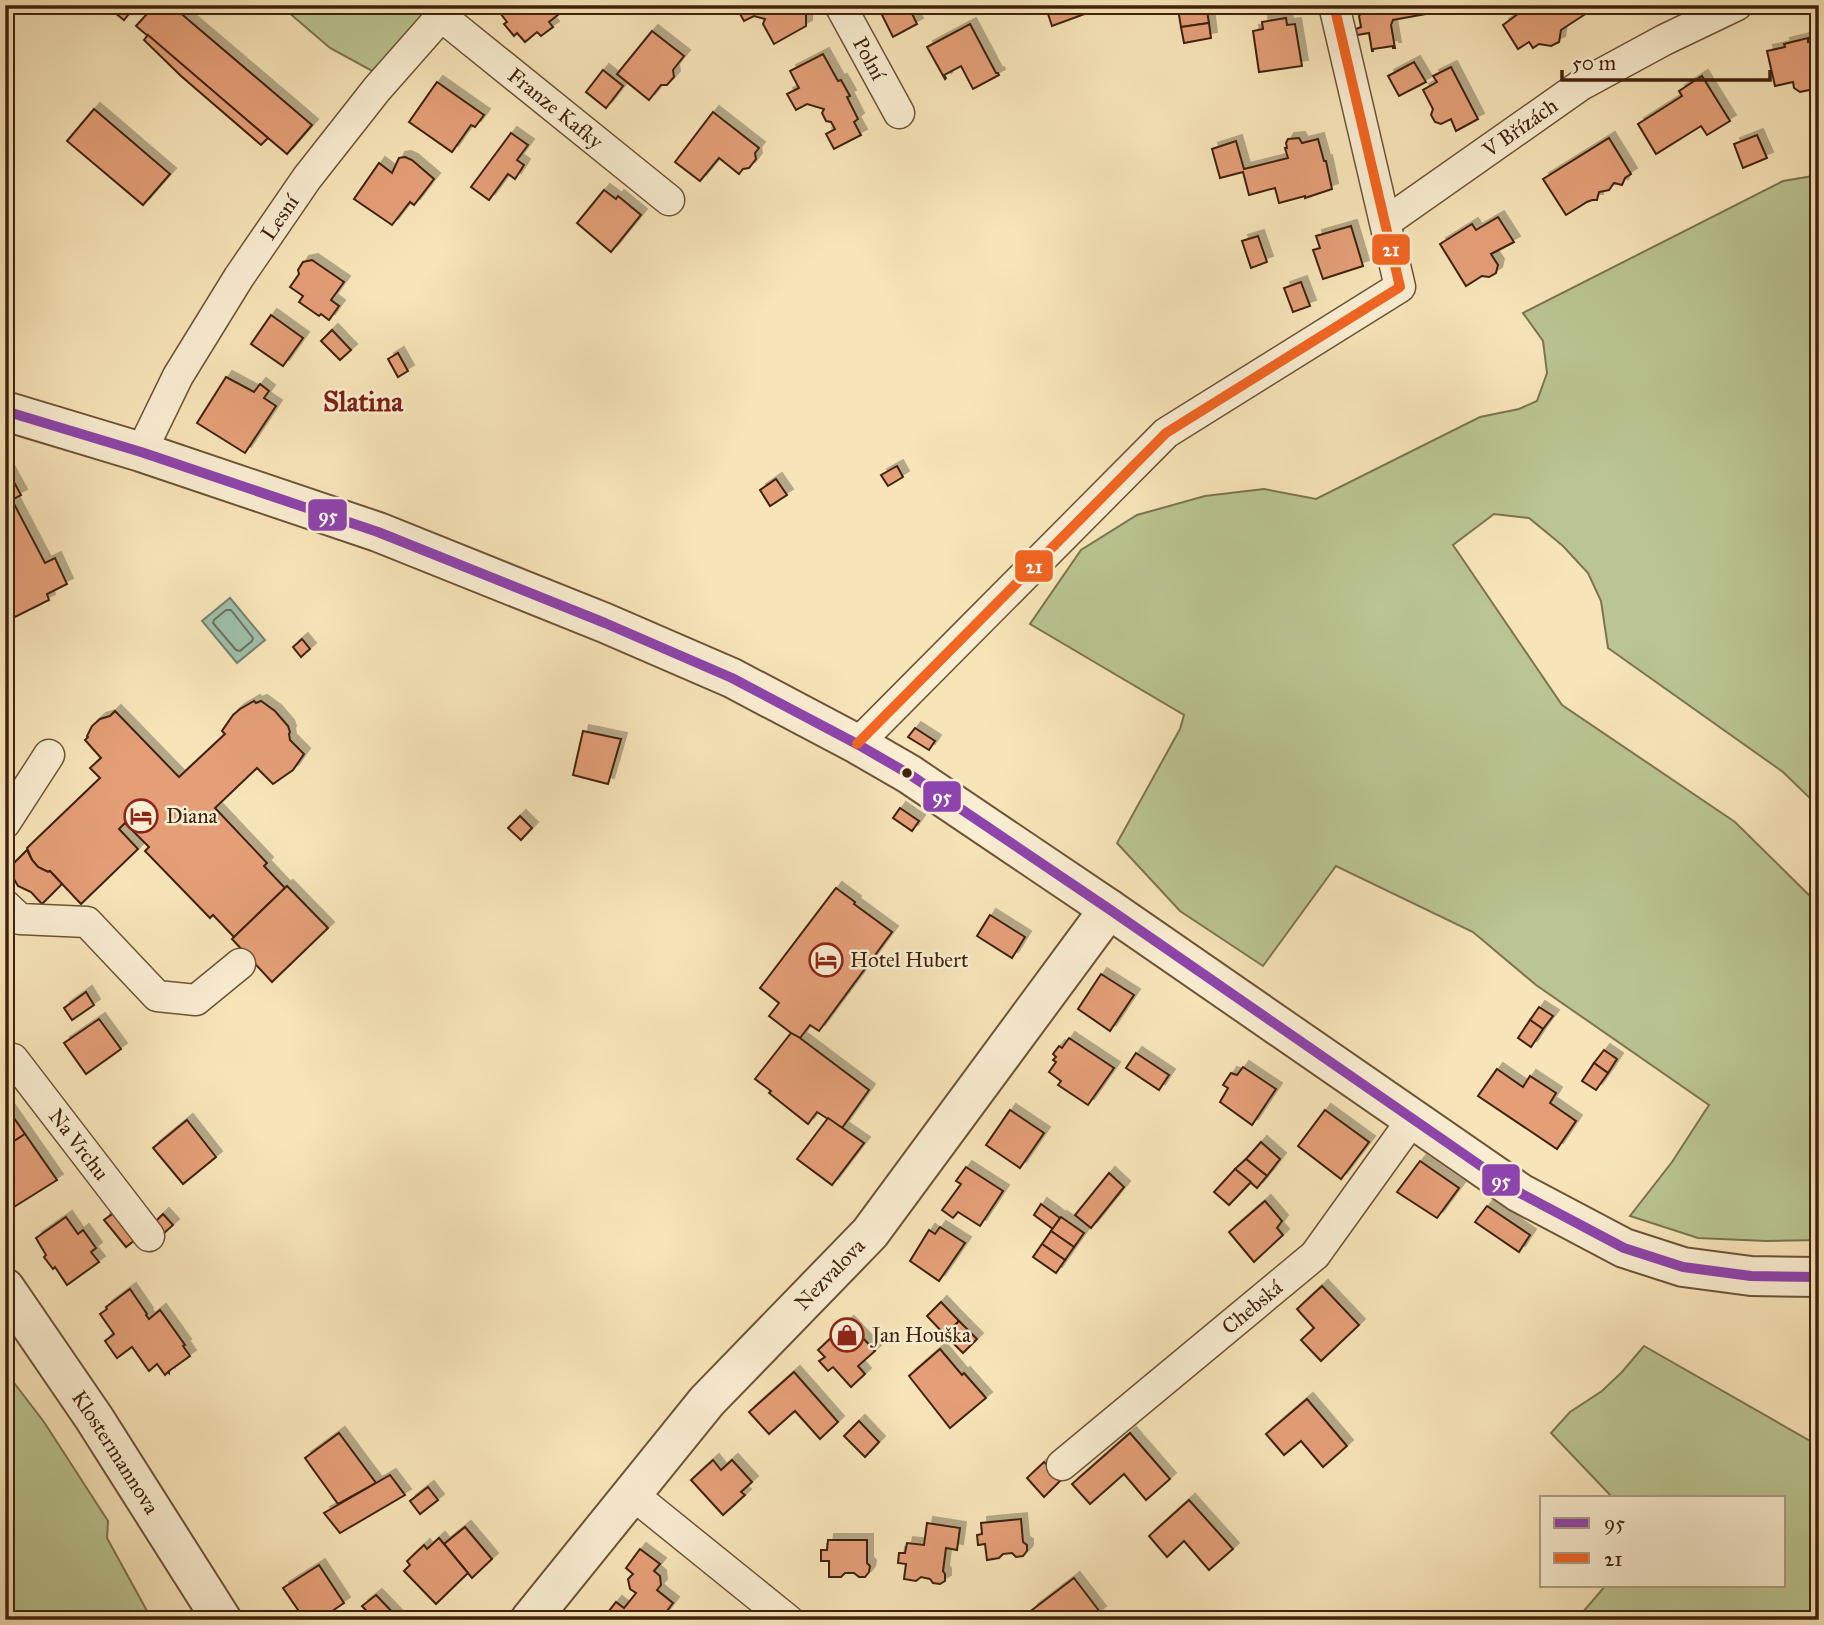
<svg xmlns="http://www.w3.org/2000/svg" width="1824" height="1625" viewBox="0 0 1824 1625" font-family="'IM FELL Great Primer',serif">
	<style>
		.green { fill: #bac591; stroke: #7d744e; stroke-width: 2 }
		.water { fill: #9ebfab; stroke: #78806b; stroke-width: 2 }
		.lines { fill: none; stroke-linecap: round; stroke-linejoin: round }
		.shore { stroke: #6f705b; stroke-width: 2 }
		.building { fill: #e59f78; stroke: #40220b; stroke-width: 2; filter: url(#shadow) }
		.minor-casing { stroke: #6e5336; stroke-width: 33 }
		.tertiary-casing { stroke: #6e5336; stroke-width: 42 }
		.minor { stroke: #faeed2; stroke-width: 30 }
		.tertiary { stroke: #faeed2; stroke-width: 38 }
		.bus-1-casing { stroke: #faeed2; stroke-width: 16 }
		.bus-2-casing { stroke: #faeed2; stroke-width: 16 }
		.bus-1 { stroke: #8e44ad; stroke-width: 10 }
		.bus-2 { stroke: #f26522; stroke-width: 10 }
		.bus-dot { fill: #40220b; stroke: #faeed2; stroke-width: 2.5 }
		.labels { text-anchor: middle; dominant-baseline: central; stroke-width: 5; stroke-linejoin: round; paint-order: stroke }
		.street-label { font-size: 21px; fill: #40220b; stroke: #faeed2 }
		.poi-label { font-size: 21px; fill: #40220b; stroke: #faeed2; text-anchor: start }
		.district-label { font-size: 28px; font-weight: bold; fill: #7a1f14; stroke: #faeed2 }
		.line-badge { stroke: #faeed2; stroke-width: 2.5 }
		.badge-label { font-size: 19px; text-anchor: middle; font-weight: bold; fill: #fff }
	</style>
	<defs>
		<filter id="shadow"><feDropShadow dx="6" dy="-6" stdDeviation="0" flood-color="#0004"/></filter>
	</defs>
	<rect width="100%" height="100%" fill="#f7e5b9"/>
	<filter id="stains"><feTurbulence type="fractalNoise" baseFrequency=".00286" numOctaves="4"/><feColorMatrix values="0 0 0 0 .2 0 0 0 0 .09 0 0 0 0 .02 0 0 0 .5 -.17"/></filter>
	<radialGradient id="worn" r=".72"><stop offset=".6" stop-color="#630" stop-opacity="0"/><stop offset="1" stop-color="#630" stop-opacity=".3"/></radialGradient>
	<g class="green">
		<path d="M280,5H434L374,72L330,48Z"/>
		<path d="M1819,175V807L1783,772L1608,648L1601,601L1588,573L1563,546L1529,518L1494,514L1453,545L1562,705L1735,822L1819,905V1240L1766,1241L1698,1238L1630,1216L1672,1162L1709,1105L1536,985L1473,932L1336,866L1263,966L1180,911L1117,843L1180,729L1184,715L1030,624L1081,550L1137,515L1205,496L1264,489L1316,499L1480,417L1519,409L1537,401L1547,373L1543,341L1523,313L1783,181Z"/>
		<path d="M1644,1346L1819,1446V1620H1576L1606,1585H1784V1497H1612L1551,1433L1570,1412L1602,1391L1622,1372Z"/>
		<path d="M5,1371L44,1422L108,1521L107,1538L152,1620H5Z"/>
	</g>
	<path class="water" d="M230,598L265,640L237,663L202,621Z"/>
	<g class="lines">
		<path class="shore" d="M226,610H231L253,638L252,641L240,651L236,650L213,623L214,620Z"/>
	</g>
	<g class="building">
		<path d="M105,5H136L124,20Z"/>
		<path d="M155,5H171L312,125L287,154L136,26Z"/>
		<path d="M501,5H560L564,10L549,22L553,27L541,36L537,32L525,42L517,33L514,36L504,24L507,22L497,9Z"/>
		<path d="M735,5H801L806,15V26L774,44L763,24L765,19L754,16L744,21Z"/>
		<path d="M902,5H908L917,24L893,37L882,15Z"/>
		<path d="M1045,5H1109L1052,26Z"/>
		<path d="M1200,5H1206L1209,23L1181,27L1178,9Z"/>
		<path d="M1368,5H1424L1426,14L1393,20L1391,25L1395,48H1393V46L1373,49V51H1372L1369,33L1357,35L1356,29L1361,27L1359,16L1363,11L1369,10Z"/>
		<path d="M1529,5H1583L1587,13L1561,30L1559,42L1551,46L1539,44L1533,48L1529,42L1518,49L1503,25L1522,11L1528,10Z"/>
		<path d="M1286,18L1287,25L1295,24L1302,66L1259,72L1253,31L1263,29L1262,22Z"/>
		<path d="M1209,23L1211,38L1184,43L1181,27Z"/>
		<path d="M970,24L996,73H998L999,75L973,89L961,66L944,75L946,78L945,79L927,47Z"/>
		<path d="M652,31L684,56L673,70L674,77L667,85H661L649,100L617,74Z"/>
		<path d="M148,35L268,138L261,145L181,76L144,40Z"/>
		<path d="M1808,38V42L1819,40V76L1816,77L1818,83L1814,89L1800,92L1794,88L1793,82L1775,86L1767,51L1785,47L1784,44Z"/>
		<path d="M823,54L838,81L841,80L850,96L847,97L858,119L854,122L861,135L834,149L826,134L835,129L831,122L826,121L822,113L824,109L807,104L796,110L787,94L799,88L790,71Z"/>
		<path d="M1414,62L1426,82L1399,96L1388,76Z"/>
		<path d="M1451,67L1478,119L1456,131L1451,119L1441,124L1435,122L1431,115L1433,109L1423,90L1437,82L1433,76Z"/>
		<path d="M603,70L623,86L606,108L586,92Z"/>
		<path d="M1702,76L1730,121L1707,135L1701,126L1656,154L1638,124L1682,96L1679,91Z"/>
		<path d="M437,82L484,115L475,127L471,125L452,152L409,122Z"/>
		<path d="M94,109L170,174L143,205L67,141Z"/>
		<path d="M713,112L759,148L755,153L756,159L749,168L743,169L739,174L719,158L700,181L675,162Z"/>
		<path d="M511,133L528,145L517,160L524,165L515,179L508,174L489,200L471,187Z"/>
		<path d="M1757,135L1767,158L1743,168L1734,144Z"/>
		<path d="M1299,138L1302,143L1318,139L1324,161H1326L1332,189L1305,198V196L1279,203L1275,188L1249,195L1243,172L1220,178L1212,149L1236,141L1244,169L1288,158L1285,148H1287L1286,143L1288,139Z"/>
		<path d="M1609,138L1631,174L1625,178L1622,185L1614,183L1609,190L1599,192L1597,200H1592L1587,202L1566,215L1543,179Z"/>
		<path d="M405,157L412,160L434,179L414,205L410,202L392,225L354,199L379,163L392,173L399,158Z"/>
		<path d="M604,190L616,199L618,196L641,215L611,252L577,223Z"/>
		<path d="M1498,217L1514,242L1491,254L1498,265L1496,273L1489,277L1482,276L1466,286L1440,244L1472,224L1476,230Z"/>
		<path d="M1351,226L1363,266L1323,279L1313,250L1320,248L1316,236Z"/>
		<path d="M1258,236L1267,262L1251,268L1242,241Z"/>
		<path d="M312,260L344,282L331,300L339,306L329,320L321,314L319,316L299,302L303,296L290,287L299,274L298,270L303,262Z"/>
		<path d="M1301,282L1310,306L1293,312L1284,288Z"/>
		<path d="M271,315L303,338L283,366L251,344Z"/>
		<path d="M332,330L351,350L340,360L321,341Z"/>
		<path d="M398,353L408,371L398,377L388,359Z"/>
		<path d="M226,377L254,392L260,384L269,391L264,398L276,406L245,453L197,423Z"/>
		<path d="M897,466L903,477L888,486L881,475Z"/>
		<path d="M8,471L21,495L12,500L45,563L55,558L67,584L47,594L49,600L15,617L5,599V577L11,574L5,562V472Z"/>
		<path d="M776,479L787,495L770,506L760,490Z"/>
		<path d="M302,639L310,649L301,657L293,647Z"/>
		<path d="M254,701L256,703L261,701L275,711L288,726L290,732L289,734L290,740L304,754L293,770L273,784L257,768L215,808L267,863L264,866L285,888L234,937L213,915L210,918L145,851L149,847L125,823L119,829L138,849L81,904L50,871L48,872L38,867L32,860L27,848L100,778L90,768L101,758L85,740L88,737L87,736L92,726L100,719L110,716L115,711L179,777L225,734L222,731L233,715L240,709Z"/>
		<path d="M915,728L935,741L929,750L908,737Z"/>
		<path d="M583,731L621,739L608,784L573,775Z"/>
		<path d="M900,808L919,821L912,831L893,818Z"/>
		<path d="M520,816L532,828L521,840L508,828Z"/>
		<path d="M27,850L32,860L38,867L48,872L50,871L62,884L42,904L31,892L18,886L8,869Z"/>
		<path d="M287,886L328,928L272,982L232,939Z"/>
		<path d="M836,888L855,902L854,904L892,932L819,1031L810,1025L800,1038L791,1033L769,1016L779,1003L760,988Z"/>
		<path d="M990,915L1025,937L1012,958L977,936Z"/>
		<path d="M1101,974L1134,995L1110,1031L1078,1009Z"/>
		<path d="M86,992L94,1005L72,1020L64,1008Z"/>
		<path d="M1539,1007L1553,1016L1543,1029L1530,1020Z"/>
		<path d="M99,1019L121,1049L86,1074L64,1043Z"/>
		<path d="M1530,1020L1543,1029L1531,1047L1518,1038Z"/>
		<path d="M791,1033L800,1038L869,1090L842,1128L817,1112L808,1124L769,1093L771,1091L755,1079Z"/>
		<path d="M1069,1038L1114,1068L1088,1105L1058,1085L1061,1081L1049,1072L1056,1062L1053,1060L1056,1057L1053,1054L1059,1046L1062,1048Z"/>
		<path d="M1604,1050L1617,1059L1608,1073L1594,1063Z"/>
		<path d="M1136,1053L1169,1075L1159,1090L1126,1068Z"/>
		<path d="M1594,1063L1608,1073L1596,1090L1582,1081Z"/>
		<path d="M1243,1067L1276,1089L1252,1125L1220,1102L1228,1088L1223,1085L1231,1073L1237,1075Z"/>
		<path d="M1497,1069L1523,1087L1530,1076L1556,1093L1550,1103L1576,1121L1557,1149L1478,1096Z"/>
		<path d="M5,1105L25,1134L5,1147Z"/>
		<path d="M1010,1110L1044,1133L1020,1168L986,1145Z"/>
		<path d="M1325,1110L1369,1142L1341,1179L1298,1146Z"/>
		<path d="M828,1118L864,1143L832,1185L797,1159Z"/>
		<path d="M187,1120L216,1157L183,1184L153,1148Z"/>
		<path d="M25,1134L57,1180L14,1207L5,1194V1147Z"/>
		<path d="M1261,1142L1280,1159L1267,1176L1246,1159Z"/>
		<path d="M1246,1159L1267,1176L1257,1188L1235,1169Z"/>
		<path d="M1420,1161L1459,1188L1437,1218L1397,1192Z"/>
		<path d="M966,1167L1003,1191L980,1226L958,1212L953,1218L942,1210L961,1184L956,1181Z"/>
		<path d="M1235,1169L1251,1182L1229,1205L1214,1192Z"/>
		<path d="M1109,1173L1124,1187L1091,1228L1075,1215Z"/>
		<path d="M1265,1201L1282,1221L1277,1228L1283,1235L1254,1262L1229,1232Z"/>
		<path d="M1041,1204L1060,1218L1053,1229L1034,1215Z"/>
		<path d="M1487,1206L1530,1235L1519,1252L1475,1222Z"/>
		<path d="M115,1212L135,1240L126,1247L104,1220Z"/>
		<path d="M163,1214L173,1225L163,1234L155,1222Z"/>
		<path d="M66,1217L78,1234L83,1230L96,1248L91,1252L99,1262L67,1285L55,1267L53,1269L44,1257L46,1255L36,1238Z"/>
		<path d="M1061,1217L1084,1233L1074,1247L1051,1231Z"/>
		<path d="M940,1227L965,1243L939,1281L910,1261L929,1230L935,1234Z"/>
		<path d="M1051,1231L1074,1247L1065,1260L1042,1244Z"/>
		<path d="M1042,1244L1065,1260L1056,1273L1033,1257Z"/>
		<path d="M1322,1286L1359,1325L1321,1361L1301,1340L1314,1328L1297,1309Z"/>
		<path d="M130,1289L147,1314L146,1315L149,1319L160,1310L185,1345L183,1346L190,1356L169,1371V1373L168,1372L165,1375L157,1364L149,1371L132,1347L117,1358L105,1341L114,1334L100,1314L107,1309L106,1307Z"/>
		<path d="M941,1302L959,1321L945,1335L927,1316Z"/>
		<path d="M959,1321L977,1339L963,1353L945,1335Z"/>
		<path d="M848,1322L875,1351L858,1366L865,1374L851,1387L833,1367L828,1371L819,1361L825,1357L818,1350Z"/>
		<path d="M940,1349L962,1375L964,1373L986,1398L950,1428L909,1376Z"/>
		<path d="M794,1372L838,1422L820,1439L795,1411L769,1434L749,1412Z"/>
		<path d="M1307,1399L1347,1446L1323,1467L1301,1441L1284,1455L1266,1434Z"/>
		<path d="M859,1421L879,1442L865,1457L844,1436Z"/>
		<path d="M339,1433L376,1483L338,1504L305,1458Z"/>
		<path d="M1130,1433L1170,1479L1146,1500L1124,1474L1090,1504L1072,1484Z"/>
		<path d="M713,1460L721,1470L732,1460L752,1482L741,1492L745,1495L723,1515L691,1480Z"/>
		<path d="M1044,1462L1062,1479L1044,1497L1027,1478Z"/>
		<path d="M390,1475L405,1495L340,1533L324,1513Z"/>
		<path d="M428,1487L438,1500L420,1514L410,1501Z"/>
		<path d="M1189,1500L1233,1549L1209,1570L1184,1541L1167,1557L1149,1536Z"/>
		<path d="M1021,1519L1023,1542L1027,1545V1551L1023,1556L1016,1557L1012,1553L1003,1554L999,1558L987,1560L985,1544L978,1545L977,1535L982,1534L981,1523Z"/>
		<path d="M927,1523L960,1528L957,1550L946,1548L943,1571L945,1574V1581L940,1584L933,1583L930,1579L921,1577L916,1581L904,1579L906,1564L898,1563L899,1553H905L907,1543L924,1545Z"/>
		<path d="M465,1527L492,1559L472,1578L444,1544Z"/>
		<path d="M439,1538L468,1573L436,1604L404,1571L410,1565L407,1561L424,1545L427,1549Z"/>
		<path d="M828,1540H867V1563L870,1566L869,1572L865,1577H859L854,1573H845L841,1577H829V1561H821V1550H827Z"/>
		<path d="M640,1549L660,1564L654,1571L660,1576L661,1585L657,1590L673,1603L660,1620H610L605,1616L616,1602L624,1608L636,1593L630,1589L628,1579L633,1574L626,1568Z"/>
		<path d="M319,1565L344,1603L319,1620H305L283,1588Z"/>
		<path d="M1074,1578L1100,1612L1090,1620H1039L1032,1610Z"/>
		<path d="M376,1595L397,1617L394,1620H375L362,1606Z"/>
	</g>
	<g class="lines">
		<defs>
			<g id="minor">
				<path id="s1" d="M840,5L899,113"/>
				<path id="s2" d="M441,16L669,200"/>
				<path id="s3" d="M1386,222L1581,85L1664,40L1737,5"/>
				<path id="s4" d="M141,452L178,376L239,277L307,178L377,89L451,5"/>
				<path d="M857,744L1166,433L1400,287L1334,5"/>
				<path d="M5,823L49,755"/>
				<path d="M5,905L20,919L87,922L157,996L196,1000L240,964"/>
				<path id="s5" d="M5,1058L13,1059L149,1236"/>
				<path id="s6" d="M1062,1465L1315,1255L1412,1120"/>
				<path d="M632,1494L788,1620"/>
			</g>
			<g id="tertiary">
				<path d="M5,411L141,452L378,532L605,623L732,678L857,744L909,774L1109,909L1520,1193L1624,1248L1683,1267L1751,1276L1819,1277"/>
				<path id="s7" d="M5,1288L94,1418L222,1620"/>
				<path id="s8" d="M530,1620L707,1401L870,1233L1109,909"/>
			</g>
		</defs>
		<use href="#minor" class="minor-casing"/>
		<use href="#tertiary" class="tertiary-casing"/>
		<use href="#minor" class="minor"/>
		<use href="#tertiary" class="tertiary"/>
		<defs>
			<path id="bus-1" d="M5,411L141,452L378,532L605,623L732,678L857,744L909,774L1109,909L1520,1193L1624,1248L1683,1267L1751,1276L1819,1277"/>
			<path id="bus-2" d="M857,744L1166,433L1400,287L1334,5"/>
		</defs>
		<use href="#bus-1" class="bus-1-casing"/>
		<use href="#bus-2" class="bus-2-casing"/>
		<use href="#bus-1" class="bus-1"/>
		<use href="#bus-2" class="bus-2"/>
	</g>
	<defs>
		<symbol id="hotel-ring" viewBox="-11 -11 22 22"><circle r="9.5" fill="#faeed2" stroke="#8f2418" stroke-width="1.5"/><path d="M-6-4.5h1.5V1H6V5H4.5V3h-9V5H-6ZM-4 0a1.8 1.8 0 1 1 3.6 0ZM.5 0V-2.5h3Q6-2.5 6 0Z" fill="#8f2418"/></symbol>
		<symbol id="shop-ring" viewBox="-11 -11 22 22"><circle r="9.5" fill="#faeed2" stroke="#8f2418" stroke-width="1.5"/><path d="M-5-2.5h2.3a2.7 3.5 0 0 1 5.4 0H5L5.5 6h-11ZM-1.5-2.5h3a1.5 2.3 0 0 0-3 0Z" fill="#8f2418"/></symbol>
	</defs>
	<g fill-rule="evenodd">
		<use href="#hotel-ring" x="122" y="797" width="38" height="38"/>
		<use href="#hotel-ring" x="807" y="941" width="38" height="38"/>
		<use href="#shop-ring" x="828" y="1316" width="38" height="38"/>
	</g>
	<circle class="bus-dot" cx="907" cy="773" r="6"/>
	<g class="labels">
		<g class="street-label">
			<text stroke="none"><textPath href="#s1" startOffset="61">Polní</textPath></text>
			<text stroke="none"><textPath href="#s2" startOffset="147">Franze Kafky</textPath></text>
			<text stroke="none"><textPath href="#s3" startOffset="164">V Břízách</textPath></text>
			<text stroke="none"><textPath href="#s4" startOffset="273">Lesní</textPath></text>
			<text stroke="none"><textPath href="#s5" startOffset="116">Na Vrchu</textPath></text>
			<text stroke="none"><textPath href="#s8" startOffset="458">Nezvalova</textPath></text>
			<text stroke="none"><textPath href="#s6" startOffset="247">Chebská</textPath></text>
			<text stroke="none"><textPath href="#s7" startOffset="198">Klostermannova</textPath></text>
		</g>
		<g class="poi-label">
			<text x="166" y="816">Diana</text>
			<text x="850" y="960">Hotel Hubert</text>
			<text x="872" y="1335">Jan Houška</text>
		</g>
		<g class="district-label">
			<text x="363" y="401">Slatina</text>
		</g>
	</g>
	<g class="line-badge">
		<rect x="1371" y="233" width="40" height="33" rx="7" fill="#f26522"/>
		<rect x="307" y="498" width="41" height="34" rx="7" fill="#8e44ad"/>
		<rect x="1014" y="549" width="40" height="34" rx="7" fill="#f26522"/>
		<rect x="922" y="780" width="40" height="33" rx="7" fill="#8e44ad"/>
		<rect x="1481" y="1163" width="40" height="34" rx="7" fill="#8e44ad"/>
	</g>
	<g class="badge-label">
		<text x="1391" y="256">21</text>
		<text x="328" y="522">95</text>
		<text x="1034" y="573">21</text>
		<text x="942" y="803">95</text>
		<text x="1501" y="1187">95</text>
	</g>
	<rect width="1824" height="1625" fill="none" stroke="#f7e5b9" stroke-width="28"/>
	<rect x="7" y="7" width="1810" height="1611" fill="none" stroke="#40220b" stroke-width="3.5"/>
	<rect x="14" y="14" width="1796" height="1597" fill="none" stroke="#40220b" stroke-width="2"/>
	<rect x="1540" y="1496" width="245" height="91" fill="#faeed2" stroke="#b09c82" stroke-width="2"/>
	<rect x="1554" y="1518" width="35" height="10" fill="#8e44ad" stroke="#b09c82" stroke-width="2"/>
	<text x="1604" y="1530" font-size="21" fill="#40220b">95</text>
	<rect x="1554" y="1553" width="35" height="10" fill="#f26522" stroke="#b09c82" stroke-width="2"/>
	<text x="1604" y="1566" font-size="21" fill="#40220b">21</text>
	<path d="M1562 70v10h208v-10" fill="none" stroke="#40220b" stroke-width="3.5"/>
	<text x="1572" y="70" font-size="21" fill="#40220b" stroke="#faeed2" stroke-width="5" paint-order="stroke">50 m</text>
	<rect width="100%" height="100%" filter="url(#stains)"/>
	<rect width="100%" height="100%" fill="url(#worn)"/>
</svg>
